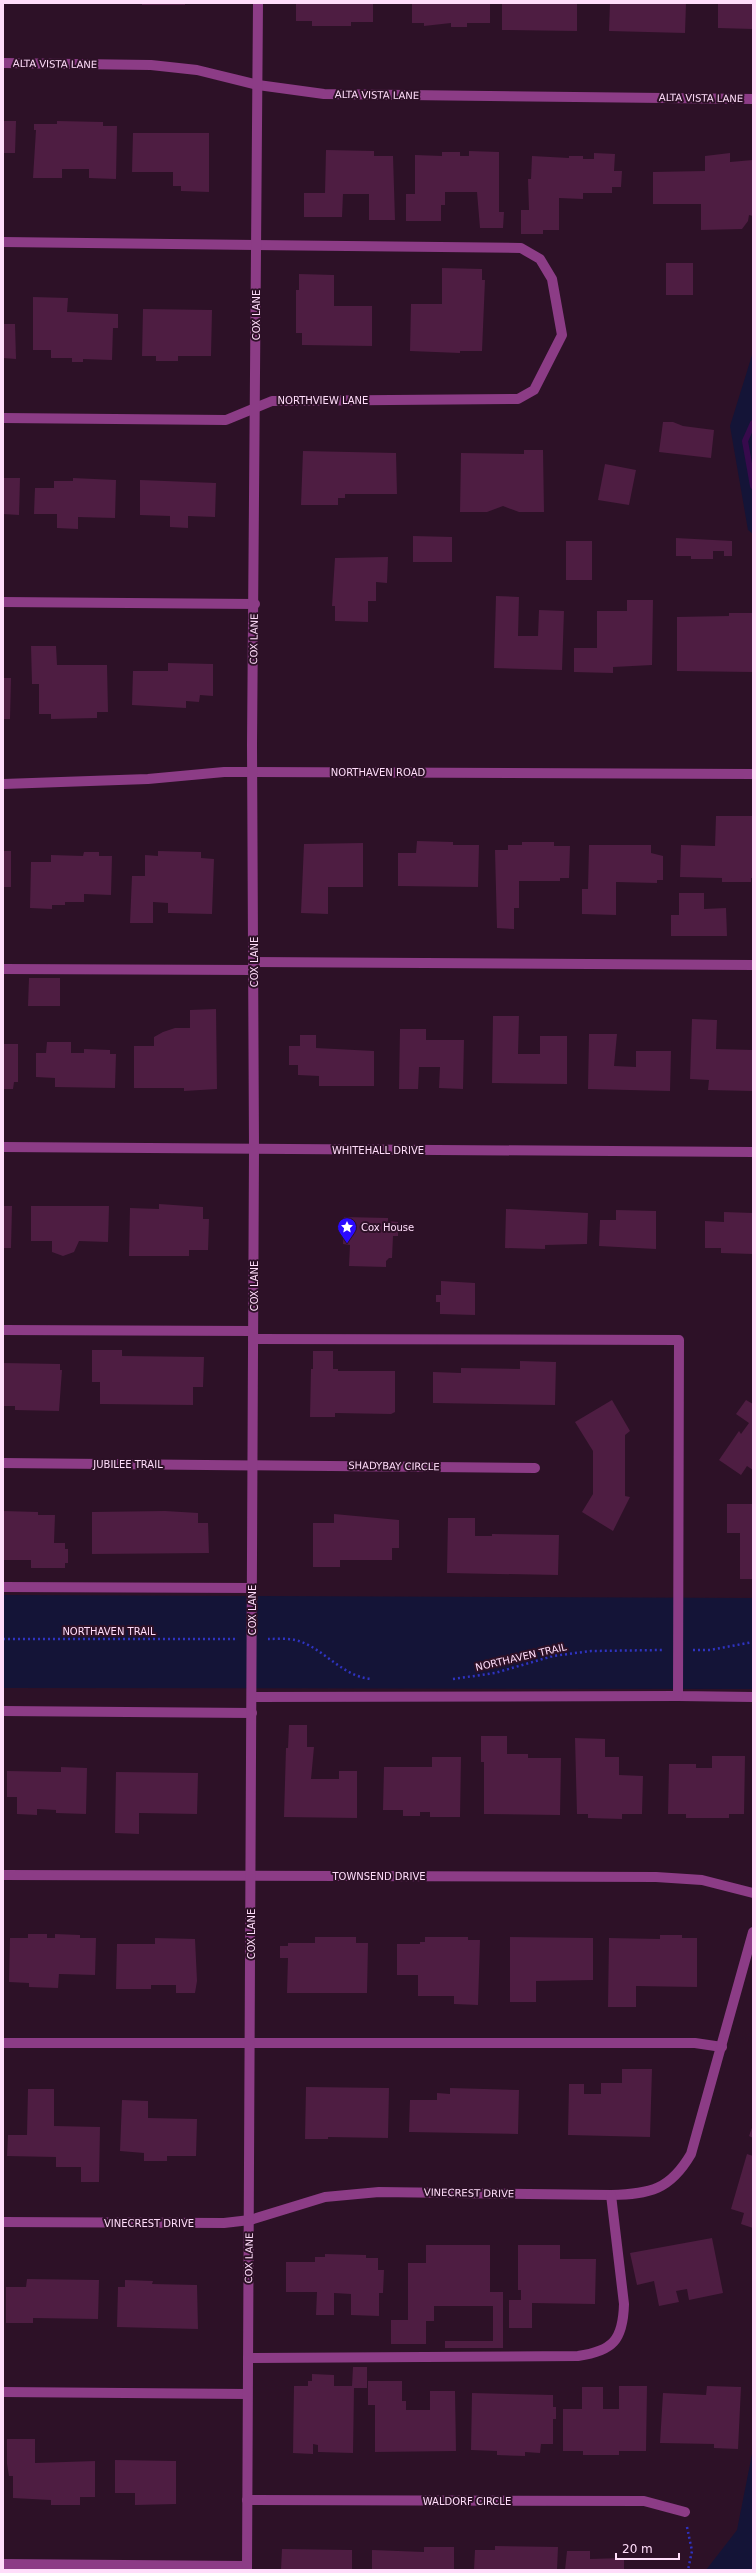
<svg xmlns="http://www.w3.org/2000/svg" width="756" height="2573" viewBox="0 0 756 2573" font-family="'DejaVu Sans',sans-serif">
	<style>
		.green { fill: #141437 }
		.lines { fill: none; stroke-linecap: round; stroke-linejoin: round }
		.stream { stroke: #370a4c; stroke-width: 6 }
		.building { fill: #4e1d42 }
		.path { stroke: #2f33c1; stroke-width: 2.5; stroke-dasharray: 2 3; stroke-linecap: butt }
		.minor { stroke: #8c3c86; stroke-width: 10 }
		.labels { text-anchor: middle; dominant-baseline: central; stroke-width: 4; stroke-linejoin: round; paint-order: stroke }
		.street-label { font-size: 10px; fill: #ffddfa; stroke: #2d1127 }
		.poi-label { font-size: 10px; fill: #ffddfa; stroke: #2d1127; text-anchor: start }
	</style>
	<rect width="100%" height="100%" fill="#2d1127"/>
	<g class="green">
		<path d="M753,352V534L748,530L730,426Z"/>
		<path d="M3,1595L753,1598V1689L3,1688Z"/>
		<path d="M753,2449V2570H706L737,2530Z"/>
	</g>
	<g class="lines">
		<path class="stream" d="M753,423L745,441L753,486"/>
	</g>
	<g class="building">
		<rect x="142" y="3" width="43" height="2"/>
		<path d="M296,3H373V22H351V26H312V21H296Z"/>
		<path d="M412,3H490V23H467V27H451V23L424,26V23H412Z"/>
		<path d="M502,3H577V31L502,30Z"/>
		<path d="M610,3H686L685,33L609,31Z"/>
		<path d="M718,3H753V29L718,28Z"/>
		<path d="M3,121H16L15,153H3Z"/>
		<path d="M57,121L103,122V126H117L116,179L89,178V169H62V178H33L36,130H34V124H57Z"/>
		<path d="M133,133H209V192L181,191V186H173V172H132Z"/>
		<path d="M326,150L374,151V156H393L395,220H369V194H343L342,217H304V193H325Z"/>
		<path d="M469,151L499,152V212H504L503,228H480L477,192H445V205H441V221H406V194H415V155L442,156V152H460V156H469Z"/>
		<path d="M594,153L615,154L614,171H622L621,187H612V193H583V199L559,198V230H543V234H521V210H529L528,179H531L532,156L569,158V156H583V159H594Z"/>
		<path d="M730,153V162L753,160V216L749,215L748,221L742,229L701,230V204H653V172L705,171V156Z"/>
		<rect x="666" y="263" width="27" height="32"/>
		<path d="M442,268L482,269V280H485L482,351H460V353L410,351L411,304H442Z"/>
		<path d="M299,274L334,275V306H372V346L302,345V333H296V290H299Z"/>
		<path d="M33,297L68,298L67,312L118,314V328H113L112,360L83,359V362H72V358H51V350H33Z"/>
		<path d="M143,309L212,310L211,356H178V361H156V356H142Z"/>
		<path d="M3,324H15L16,359L3,358Z"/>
		<path d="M663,422H673L683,426L714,430L711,458L659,452Z"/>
		<path d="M524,450H543L544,512H519L503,506L487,512H460L461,453L524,454Z"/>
		<path d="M303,451L396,453L397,494H345V498H338V505H301Z"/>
		<path d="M605,464L636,470L629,505L598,500Z"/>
		<path d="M3,478H20L19,515L3,514Z"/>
		<path d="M73,478L116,480L115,518L78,517V529L57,528V514H34L35,488H54V481H73Z"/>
		<path d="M140,480L216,483L215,517L188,516V528L170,527V516L140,515Z"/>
		<path d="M413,536L452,537V562H413Z"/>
		<path d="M676,538L732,541V556H724V551H713V559H691V556H676Z"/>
		<rect x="566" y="541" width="26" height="39"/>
		<path d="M388,557L387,583L376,582V601H368V622L335,621V606H332L335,558Z"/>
		<path d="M496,596L519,597L518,636H538L539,610L564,611L562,670L494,668Z"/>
		<path d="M627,600H653L652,665L613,667V673L574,672V648H597V611H627Z"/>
		<path d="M729,613H753V672L677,671V617L729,616Z"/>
		<path d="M31,646H56L57,665H107L108,712H97V718L51,719V714H39V684H32Z"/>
		<path d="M168,663L213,664V696L200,695L199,702L186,701V708L132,705L133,671H168Z"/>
		<path d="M3,678H11L10,719H3Z"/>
		<path d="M716,816H753V878H751V882H722V878L680,877L681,845L715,846Z"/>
		<path d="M417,841L453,842V845H479L478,887L398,886V853H416Z"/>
		<path d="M522,842H554V846H570L569,878H560V881H519V908H514V929L497,928L495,850H508V845H522Z"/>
		<path d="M363,843V887H328V914L301,913L304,844Z"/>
		<path d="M589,845H651V853L663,856V880H657V883L616,882V915L582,914V889H588Z"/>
		<rect x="3" y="851" width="8" height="36"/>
		<path d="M158,851L201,852V858L214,859L212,914L168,913V903L153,902V923H130L132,876H145V855L158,856Z"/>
		<path d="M84,852H99V856H112L111,895L84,894V902H65V905H52V909L30,908L31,862H51V855L83,856Z"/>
		<path d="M679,893H704V909L726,908L727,936H671V915H679Z"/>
		<path d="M29,978H60V1006H28Z"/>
		<path d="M216,1009L217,1089L184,1091V1088H134V1046H154V1037L163,1032L175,1028H190V1010Z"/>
		<path d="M493,1016H519L518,1054H540V1036H567V1084L492,1083Z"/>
		<path d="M692,1019L717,1020L716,1049L753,1050V1091L708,1090L709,1080L690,1079Z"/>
		<path d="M400,1029H426V1040H464L463,1089L439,1088L440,1067H419L418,1089H399Z"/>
		<path d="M589,1034H617L614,1066L636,1067V1051H671L670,1091L588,1089Z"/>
		<path d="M300,1035H316V1048L374,1051V1086H319V1076L298,1075V1065H289V1046H300Z"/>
		<path d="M47,1042H71V1053H84V1049L110,1050V1054H116L115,1088L55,1087V1078L36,1077V1053H46Z"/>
		<path d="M3,1044H18V1082H14L13,1089H3Z"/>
		<path d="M159,1204L203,1207V1219H209L208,1250H189V1256H129L130,1208L159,1209Z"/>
		<path d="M3,1206H12L11,1248H3Z"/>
		<path d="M31,1206H109L108,1242L79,1241L74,1252L63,1256L52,1252V1241H31Z"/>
		<path d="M506,1209L588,1213L587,1244L545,1245V1249L505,1248Z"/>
		<path d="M616,1210L656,1211V1249L599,1246L600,1220H616Z"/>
		<path d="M724,1212L753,1213V1254L721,1253V1248H705V1221L724,1222Z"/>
		<path d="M344,1217L388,1218V1221L398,1222V1236H393L392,1258H389L386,1261V1267L349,1266L350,1245L343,1244Z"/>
		<path d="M441,1281L475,1283V1315L440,1314V1302H436V1295H441Z"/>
		<path d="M92,1350H122V1356L204,1357L203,1387H193V1405L100,1404V1382H92Z"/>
		<path d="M313,1351H333V1369H338V1371H395V1412L391,1414L335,1413V1417H310L311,1369H313Z"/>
		<path d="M520,1361L556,1362L555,1405L433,1403V1372L461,1373V1368L520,1369Z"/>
		<path d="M3,1363L60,1364V1370H62L59,1411L15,1410V1406H3Z"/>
		<path d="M612,1400L630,1431L625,1435V1496L630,1497L613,1531L582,1512L593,1494V1451L575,1422Z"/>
		<path d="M746,1400L753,1404V1470L747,1466L741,1475L719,1460L739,1431L741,1434L749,1423L736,1414Z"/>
		<path d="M727,1504H753V1579H740V1533H727Z"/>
		<path d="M3,1511L38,1512V1515H55L54,1543H65V1549H68V1563H65V1568H31V1560H3Z"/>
		<path d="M165,1511L198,1513V1523H208L209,1553L92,1554V1512Z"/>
		<path d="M334,1514L399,1520V1548H392V1560H340V1567H313V1523H334Z"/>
		<path d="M448,1518H475V1536H492V1534L559,1535L558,1575L447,1573Z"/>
		<path d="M289,1725H307V1747H314L311,1779H339V1771H357V1818L284,1817L286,1748H288Z"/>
		<path d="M481,1736H507V1754H528V1758H561L560,1815L484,1814V1762H481Z"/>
		<path d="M575,1738L605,1739V1757H619V1775L643,1776L642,1814H622V1819L588,1818V1814H577Z"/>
		<path d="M712,1756H745L744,1814H729V1818H686V1814H668L669,1764H696V1768H712Z"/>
		<path d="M432,1757H461L460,1817H430V1812H420V1816H403V1810H383L384,1767H432Z"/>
		<path d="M61,1767L87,1768L86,1814L56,1813V1810L37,1809V1815L17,1814V1797H7V1771L61,1772Z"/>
		<path d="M116,1772L198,1773L197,1814L139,1813V1834L115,1833Z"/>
		<path d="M28,1934H47V1938H55V1934L80,1935V1938H96L95,1975L59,1974L58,1988L29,1987V1983L9,1982L10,1938H28Z"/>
		<path d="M660,1935H682V1938H697V1987L636,1986V2007H608L609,1938L660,1939Z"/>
		<path d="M315,1937H356V1943H368L367,1993H287L288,1958H280V1946H288V1943H315Z"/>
		<path d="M425,1937H468V1940H480L478,2005L454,2004V1996H418V1975H397V1944H420V1942H425Z"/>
		<path d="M510,1937L593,1938V1980L536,1981V2002H510Z"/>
		<path d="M155,1938L195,1939L197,1981L195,1993H176V1985H151V1989H116L117,1944H155Z"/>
		<path d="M622,2069H652L650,2137L568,2135L569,2084H584V2094H601V2083H622Z"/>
		<path d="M306,2087L389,2088L388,2138L328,2137V2139H305Z"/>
		<path d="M450,2088L519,2090L518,2134L409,2132L410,2100H437V2093L450,2094Z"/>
		<path d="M28,2089H54V2126L100,2127L99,2182H81V2167H56V2157L7,2156L8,2135H27Z"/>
		<path d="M122,2100L148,2101V2118L197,2119L196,2156H167V2161H144V2153L120,2151Z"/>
		<path d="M753,2125V2138L749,2136Z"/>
		<path d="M747,2154L753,2156V2228L741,2224L744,2213L731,2209Z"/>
		<path d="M712,2238L723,2293L689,2300L687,2289L676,2291L679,2302L659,2306L654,2281L637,2285L630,2253Z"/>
		<path d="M426,2245H490V2292H503V2348H445V2341H493V2306H434V2321H426V2344H391V2320H408V2263H426Z"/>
		<path d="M518,2245H560V2259H596L595,2304L532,2303V2328H509V2300H521V2290H518Z"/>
		<path d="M325,2254L366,2255V2258H378V2270H384L383,2293H379V2316L351,2315V2294L334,2293V2315H316L317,2292H286V2262H315V2257H325Z"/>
		<path d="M27,2279L99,2280L98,2319L33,2318V2323H6V2287H26Z"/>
		<path d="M125,2280L153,2281L152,2284L197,2285L198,2329L117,2327L118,2287H125Z"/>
		<path d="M353,2367H367V2388H354L353,2453L318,2452V2445L313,2444V2454L293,2453L294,2386H308V2381H312V2374L334,2375V2386H352Z"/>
		<path d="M368,2381H402V2401H406V2410H430V2391H455L456,2451L375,2452V2405H368Z"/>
		<path d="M619,2386H647L646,2451H619V2455H583V2451H563V2409H582V2387H603V2409H619Z"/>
		<path d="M707,2386L741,2387L738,2449L714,2448V2444L660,2443L663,2393L706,2395Z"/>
		<path d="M472,2393L553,2395V2407H556V2419H553V2444H541L540,2453L525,2452V2456L497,2455V2451L471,2450Z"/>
		<path d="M7,2439H35V2463L95,2461V2497H80V2505H51V2500L13,2498V2476H9L7,2464Z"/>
		<path d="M115,2460L176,2461V2504L135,2505V2493H115Z"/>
		<path d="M495,2546L558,2547L557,2570H474L475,2550H495Z"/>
		<path d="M424,2547H454V2570H372V2550L424,2552Z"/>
		<path d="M282,2549L352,2550V2570H281Z"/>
		<path d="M567,2551H590V2559L624,2558V2570H565Z"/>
	</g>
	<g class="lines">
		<g class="path">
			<path d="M3,1639H236"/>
			<path d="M268,1639C276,1639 287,1638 295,1640C324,1647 341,1677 372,1679"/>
			<path d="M693,1650H710L753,1642"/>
			<path d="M453,1679L495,1673L553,1656L591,1651L662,1650"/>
			<path d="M687,2527L692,2551L688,2570"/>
		</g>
		<g class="minor">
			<path d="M3,63L151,65L197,70L258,85L324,94L753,99"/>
			<path d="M3,242L521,248L540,259L552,279L562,335L534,390L518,399L272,401L226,420L3,418"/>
			<path d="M3,602L255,604"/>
			<path d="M3,784L148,779L224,772L753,774"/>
			<path d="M254,962L753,965"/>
			<path d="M3,969L254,970"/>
			<path d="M3,1147L753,1152"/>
			<path d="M3,1330L253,1331"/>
			<path d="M253,1339L679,1340L678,1696L753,1697"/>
			<path d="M3,1463L535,1468"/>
			<path d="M3,1587L253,1588"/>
			<path d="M252,1697L678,1696"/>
			<path d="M3,1711L252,1713"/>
			<path d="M3,1875L656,1877L702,1880L753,1893"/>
			<path d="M3,2043H695L722,2047"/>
			<path d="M3,2222L224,2223L250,2220L325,2197L379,2192L611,2195C650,2194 670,2190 691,2154L753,1932"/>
			<path d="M248,2358L578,2356C613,2351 623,2340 624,2304L611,2195"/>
			<path d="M3,2392L247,2394"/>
			<path d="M247,2500L644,2501L685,2512"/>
			<path d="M3,2564L247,2566"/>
			<path d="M247,2570L254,1149L252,745L258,3"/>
		</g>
	</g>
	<defs>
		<symbol id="sight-pin" viewBox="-11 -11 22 30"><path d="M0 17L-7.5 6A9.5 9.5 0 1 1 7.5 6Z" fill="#2a09ff" stroke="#2d1127"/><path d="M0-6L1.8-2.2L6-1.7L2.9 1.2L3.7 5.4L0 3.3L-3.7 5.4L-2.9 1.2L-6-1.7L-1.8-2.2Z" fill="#fff"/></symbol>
	</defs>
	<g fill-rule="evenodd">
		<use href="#sight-pin" x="336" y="1216" width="22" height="30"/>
	</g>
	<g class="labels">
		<g class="street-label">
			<text transform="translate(55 64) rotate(1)">ALTA VISTA LANE</text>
			<text transform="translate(377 95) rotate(1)">ALTA VISTA LANE</text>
			<text transform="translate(701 98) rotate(1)">ALTA VISTA LANE</text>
			<text transform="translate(256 315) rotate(-90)">COX LANE</text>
			<text x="323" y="400">NORTHVIEW LANE</text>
			<text transform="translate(254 639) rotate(-89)">COX LANE</text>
			<text x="378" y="772">NORTHAVEN ROAD</text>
			<text transform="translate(254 962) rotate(-90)">COX LANE</text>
			<text x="378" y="1150">WHITEHALL DRIVE</text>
			<text transform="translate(254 1286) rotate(-90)">COX LANE</text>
			<text x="128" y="1464">JUBILEE TRAIL</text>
			<text transform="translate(394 1466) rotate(1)">SHADYBAY CIRCLE</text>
			<text transform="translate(252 1610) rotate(-90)">COX LANE</text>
			<text x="109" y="1631">NORTHAVEN TRAIL</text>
			<text transform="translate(521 1657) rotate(-13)">NORTHAVEN TRAIL</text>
			<text x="379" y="1876">TOWNSEND DRIVE</text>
			<text transform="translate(251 1934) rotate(-90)">COX LANE</text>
			<text transform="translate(469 2193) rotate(1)">VINECREST DRIVE</text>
			<text x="149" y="2223">VINECREST DRIVE</text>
			<text transform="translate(249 2258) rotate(-89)">COX LANE</text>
			<text x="467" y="2501">WALDORF CIRCLE</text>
		</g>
		<g class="poi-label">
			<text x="361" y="1227">Cox House</text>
		</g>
	</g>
	<rect width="756" height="2573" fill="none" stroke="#ffddfa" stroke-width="8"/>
	<path d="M616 2553v6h63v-6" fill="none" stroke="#ffddfa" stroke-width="2"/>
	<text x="622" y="2553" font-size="12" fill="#ffddfa" stroke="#2d1127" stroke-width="3" paint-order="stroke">20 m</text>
</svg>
